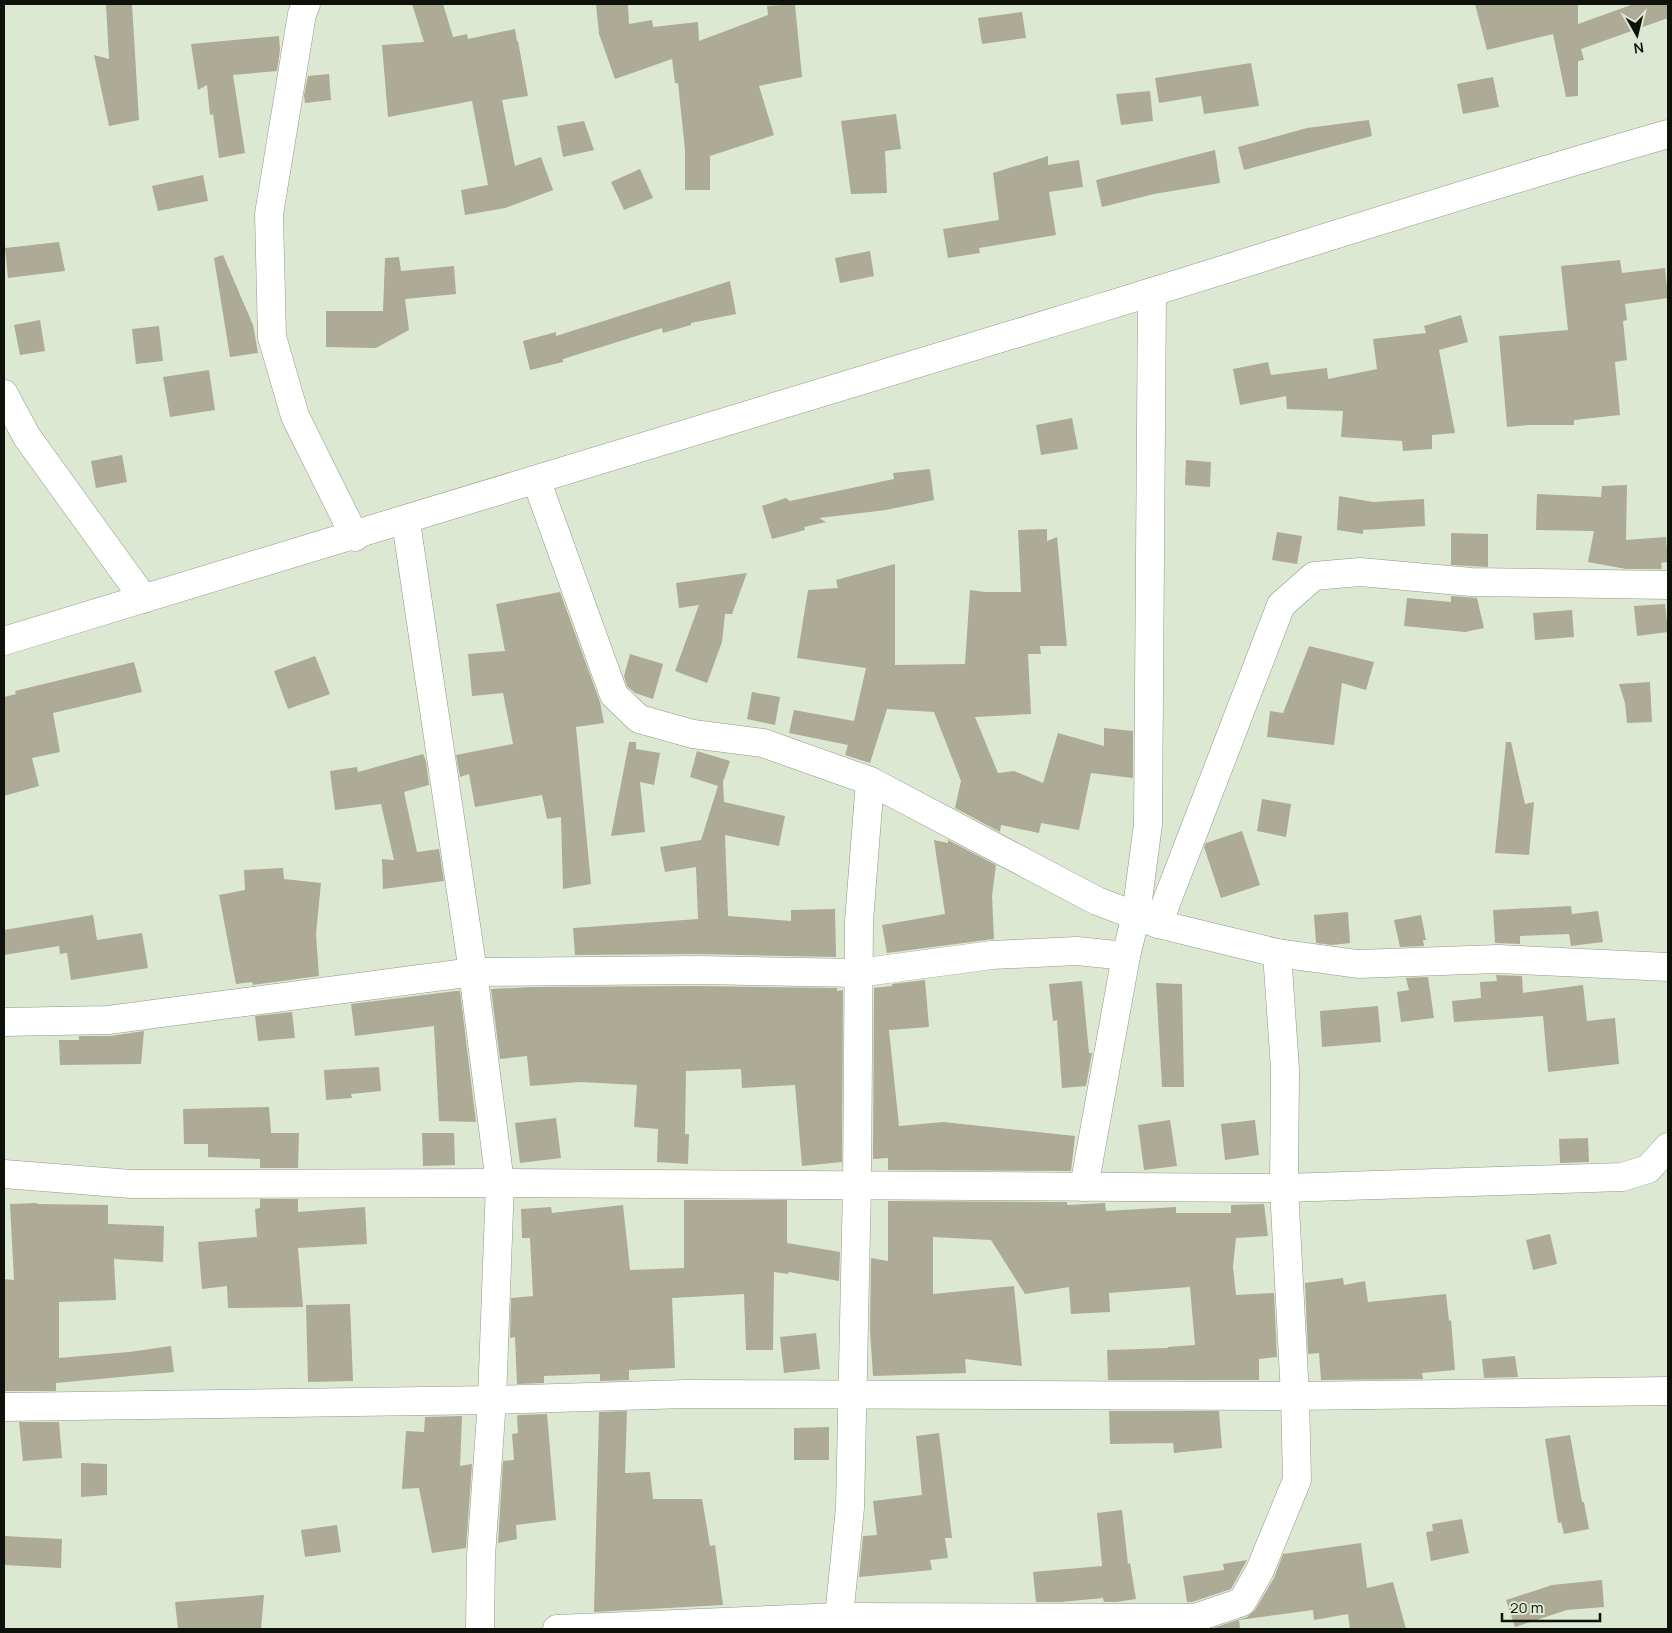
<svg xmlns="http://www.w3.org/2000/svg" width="1672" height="1633" viewBox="0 0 1672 1633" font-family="Manrope,sans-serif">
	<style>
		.building { fill: #adaa95 }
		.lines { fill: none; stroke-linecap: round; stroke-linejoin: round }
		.street-casing { stroke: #8f9986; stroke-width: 29 }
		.primary-casing { stroke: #8f9986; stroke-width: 29 }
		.street { stroke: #fff; stroke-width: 28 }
		.primary { stroke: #fff; stroke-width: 28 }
	</style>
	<rect width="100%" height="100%" fill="#dde8d3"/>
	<g class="building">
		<path d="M106,4H132L139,120L109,126L94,55L109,59Z"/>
		<path d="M412,4H443L453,37L467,34L468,39L515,29L517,41H518L528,96L502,100L515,166L541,157L553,190L505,208L465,215L461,190L488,185L472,101L388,117L382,45L424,42Z"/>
		<path d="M596,4H628L629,24L652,20L653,27L698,22L699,41L768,15L767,6L795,4L802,77L759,86L774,135L710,156V190H685V150L678,83H675L672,59L615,79L599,34Z"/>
		<path d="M1475,4H1578V24L1634,4H1668V18L1581,49L1584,60L1578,61V96L1566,97L1553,34L1487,50Z"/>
		<path d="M1022,12L1026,38L982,44L978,18Z"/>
		<path d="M279,36L280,50L277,71L233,75L245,153L219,158L213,114L210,115L207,85L198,90L191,44Z"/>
		<path d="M1251,63L1259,106L1204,114L1201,96L1159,103L1155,78Z"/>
		<path d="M329,74L331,100L305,103L304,95L308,76Z"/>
		<path d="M1493,77L1499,107L1463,114L1457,84Z"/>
		<path d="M1150,91L1153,121L1121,125L1116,94Z"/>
		<path d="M896,114L901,149L885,151L887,193L851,194L841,121Z"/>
		<path d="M1369,120L1372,136L1244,170L1238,147L1307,128Z"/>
		<path d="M584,121L594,150L563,157L557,126Z"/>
		<path d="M1215,150L1220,183L1154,194L1102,207L1096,180Z"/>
		<path d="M1048,156V165L1079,160L1083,187L1049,192L1056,235L979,248L980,253L948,258L943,229L999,220L993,173Z"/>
		<path d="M640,169L653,198L624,210L611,182Z"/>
		<path d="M203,175L208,201L158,211L152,186Z"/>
		<path d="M59,242L65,271L8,278L5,248Z"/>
		<path d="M870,251L874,276L840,283L835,258Z"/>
		<path d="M223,255L253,325L258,353L230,357L214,258Z"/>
		<path d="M399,257L401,271L454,266L456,294L405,299L409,330L376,348L326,347V311H383L385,258Z"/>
		<path d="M1620,260L1622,273L1665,268L1668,298L1625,304L1627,320L1623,321L1627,360L1615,362L1620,415L1574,420V425H1529L1507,427L1499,336L1568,330L1561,266Z"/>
		<path d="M730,281L736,314L691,323V325L663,333L662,328L563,359V362L530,370L523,341L556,332V336Z"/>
		<path d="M1461,315L1468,342L1439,350L1455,433L1432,435V449L1403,451L1402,441L1341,437L1343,411L1287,409L1286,396L1240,405L1233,369L1268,362L1271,375L1327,368L1328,379L1377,369L1373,339L1426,333L1424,326Z"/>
		<path d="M40,320L45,351L20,355L14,325Z"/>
		<path d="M159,326L163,361L136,364L132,329Z"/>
		<path d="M209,370L215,410L170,417L163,377Z"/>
		<path d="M1072,418L1078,449L1041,455L1036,425Z"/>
		<path d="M122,455L127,482L96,488L91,461Z"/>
		<path d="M1186,460L1211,462L1210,487L1185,485Z"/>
		<path d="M930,469L934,500L886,510L819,518L826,522L804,527L805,530L772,539L762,506L786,498L790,501L894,479L893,473Z"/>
		<path d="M1627,485L1626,540L1666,537L1668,562L1661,563L1662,569H1626L1588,562L1594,531L1536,530L1537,494L1601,497L1602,486Z"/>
		<path d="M1339,496L1373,502L1424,499L1425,526L1363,530V534L1337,530Z"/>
		<path d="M1047,529V541L1057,537L1067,646H1040L1041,654H1028L1031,714L975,717L998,773L1014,771L1043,783L1058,733L1104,746V728L1133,731V778L1091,773L1079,830L1041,823L1039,833L1001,825L1000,832L955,808L961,781L934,712L887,709L870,763L845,755L848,745L789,733L794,710L854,721L866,668L797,658L808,590L838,588L836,580L895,564V665L965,664L970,590L985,592H1021L1018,530Z"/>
		<path d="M1277,532L1302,536L1297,564L1272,560Z"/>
		<path d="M1451,533L1488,534V567L1451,565Z"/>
		<path d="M747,573L732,614H725L722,642L707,683L675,671L699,605L679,608L676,583Z"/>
		<path d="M560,592L600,702L604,723L576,727L591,884L563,889L561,817L547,819L542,795L475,807L469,774L460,777L456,755L513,744L503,693L472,696L468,654L505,651L496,604Z"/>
		<path d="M1451,596L1477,598L1484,628L1465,632L1404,626L1407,598L1451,602Z"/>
		<path d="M1665,604L1668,632L1637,636L1634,606Z"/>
		<path d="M1572,610L1574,637L1535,640L1533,613Z"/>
		<path d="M1309,646L1374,662L1366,690L1342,683L1334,745L1267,737L1270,711L1283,713Z"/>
		<path d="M630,654L663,664L653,699L635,693L627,686L624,676Z"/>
		<path d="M315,656L330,694L288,709L274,671Z"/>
		<path d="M134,662L142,692L53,713L60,752L32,758L39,786L4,796V697L16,694L15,691Z"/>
		<path d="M1650,682L1652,722L1627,723L1625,703L1619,684Z"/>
		<path d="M752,692L780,697L775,725L747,719Z"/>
		<path d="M629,742H636V749L660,753L654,785L640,782L645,832L611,836Z"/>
		<path d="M1506,742H1511L1525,804L1534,802L1529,855L1495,853Z"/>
		<path d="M697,751L730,761L723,782L724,802L785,816L779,846L725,835L728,916L791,921V910L835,909L836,957L697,954L575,955L573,928L698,919L696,867L665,872L660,847L701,840L718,786L690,777Z"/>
		<path d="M423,754L426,761L429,785L404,792L417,852L439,849L444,881L383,889L382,859L394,860L381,804L335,810L330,771L357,767L358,772Z"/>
		<path d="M1262,799L1291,804L1286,837L1257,831Z"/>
		<path d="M1242,831L1260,885L1221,898L1204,847L1206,843Z"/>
		<path d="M934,840L948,843V840L996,865L992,896L994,939L887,953L882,925L945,914Z"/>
		<path d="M283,868L284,879L321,883L316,934L319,976L253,985L252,982L236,984L219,895L245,890L244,870Z"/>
		<path d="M1571,906L1572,914L1598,911L1603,942L1571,946L1569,934L1520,936V944L1495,943L1493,910Z"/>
		<path d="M1348,912L1350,943L1332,945L1316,943L1314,915Z"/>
		<path d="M93,915L97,940L142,933L148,968L71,980L67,953L60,954L59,946L4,955V930Z"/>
		<path d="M1421,915L1426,940H1423L1424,946L1400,947L1394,920Z"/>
		<path d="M1496,975L1522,976L1523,993L1583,985L1587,1021L1615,1018L1619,1064L1548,1072L1543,1016L1454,1022L1452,1001L1481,998L1480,982L1497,981Z"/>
		<path d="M1428,977L1434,1018L1401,1022L1397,992L1409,990L1406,978Z"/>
		<path d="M925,980L929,1027L889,1030L899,1126L943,1122L1075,1136L1071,1171L888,1170V1158L873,1159L874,988L892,986V984Z"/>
		<path d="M1082,981L1089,1053H1092L1086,1086L1062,1088L1057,1020L1053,1021L1049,984Z"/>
		<path d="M1156,983L1182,984L1184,1087H1162Z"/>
		<path d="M697,986L837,988V991L843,990L842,1162L802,1166L795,1085L742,1088L741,1069L686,1071L685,1134H689L688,1164L657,1162L658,1129L634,1127L637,1085L580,1082L530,1086L527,1056L500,1059L491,989L532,987Z"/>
		<path d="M456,991H460L476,1122L439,1121L434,1026L355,1036L351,1004Z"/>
		<path d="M1378,1006L1381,1042L1322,1047L1320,1011Z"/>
		<path d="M292,1012L295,1038L258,1041L255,1016Z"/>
		<path d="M144,1031L141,1064L60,1065L59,1040H79V1036H110Z"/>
		<path d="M379,1067L381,1091L351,1094L352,1098L326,1100L324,1070Z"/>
		<path d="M269,1107L271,1133H299L298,1168H260V1159L208,1157V1144H184L183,1109Z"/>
		<path d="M556,1118L561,1158L520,1163L515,1123Z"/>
		<path d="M1170,1120L1177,1166L1144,1170L1138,1125Z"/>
		<path d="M1255,1120L1259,1155L1225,1160L1221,1124Z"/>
		<path d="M422,1133H454L455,1165L423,1166Z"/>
		<path d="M1588,1138L1589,1162L1560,1163L1559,1139Z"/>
		<path d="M260,1199H298V1212L365,1207L367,1244L298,1248L303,1307L228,1308L227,1286L202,1289L198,1242L257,1237L255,1209L260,1208Z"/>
		<path d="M684,1200H787V1243L840,1252L839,1281L789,1272L788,1274L774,1272L773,1350H746L744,1294L672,1298L675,1368L629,1370V1380L600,1381V1374L544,1376V1383L517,1384L515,1337L510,1338L511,1298L533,1296L530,1238H522L521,1209L551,1207L552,1213L623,1205L630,1270L684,1268Z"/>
		<path d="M888,1201L1067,1202V1205L1105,1203L1106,1211L1176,1207V1213H1231V1205L1264,1204L1268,1236L1236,1238L1233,1267L1236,1295L1274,1293L1277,1357L1259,1359V1380H1108L1107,1350L1168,1348V1347L1195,1345L1190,1287L1109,1293L1110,1312L1071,1314L1069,1287L1025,1294L991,1240L933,1237V1294L1014,1286L1022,1366L965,1359L966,1373L873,1376L870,1330L871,1258L888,1261Z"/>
		<path d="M37,1203V1204L108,1205V1224L164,1226L163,1262L114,1259L116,1300L59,1302V1358L129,1352L171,1346L174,1372L56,1383V1391H4V1279L14,1280L10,1204Z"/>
		<path d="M1550,1234L1557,1264L1533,1270L1526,1240Z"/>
		<path d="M1343,1278L1344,1285L1365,1281L1368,1302L1446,1294L1449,1321L1451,1320L1455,1370L1422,1373L1423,1379L1321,1380L1319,1353L1308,1354L1305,1283Z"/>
		<path d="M350,1304L353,1381L308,1382L306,1305Z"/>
		<path d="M816,1333L820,1369L784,1373L780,1337Z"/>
		<path d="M1515,1356L1518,1377L1484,1378L1482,1359Z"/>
		<path d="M627,1411L625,1473L650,1472L653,1499H702L710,1546L715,1545L723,1605L594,1612L599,1412Z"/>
		<path d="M1109,1411H1219L1222,1448L1174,1453L1173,1443L1110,1444Z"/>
		<path d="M547,1414L556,1520L516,1525L517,1539L498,1543L503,1461L514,1460L512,1434L518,1433L517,1417L518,1415Z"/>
		<path d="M462,1416L460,1466L472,1464L466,1548L432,1553L419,1488L402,1489L406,1431L424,1432L425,1417Z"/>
		<path d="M19,1422H59L62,1458L23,1461Z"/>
		<path d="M829,1427V1460H794V1428Z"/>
		<path d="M939,1433L952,1538H945L948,1558L930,1560L932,1570L859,1577L863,1536L877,1535L873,1501L922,1495L916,1436Z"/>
		<path d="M1570,1435L1582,1502H1584L1589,1529L1564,1534L1561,1522L1558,1523L1545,1439Z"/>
		<path d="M81,1463L107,1464V1495L81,1497Z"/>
		<path d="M1122,1510L1128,1564L1130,1563L1136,1599L1116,1602H1104L1103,1598L1061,1602H1036L1033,1572L1102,1566L1097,1513Z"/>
		<path d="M1462,1519L1469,1553L1431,1561L1426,1532L1433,1531L1432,1524Z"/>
		<path d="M337,1525L341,1552L305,1557L301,1530Z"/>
		<path d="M4,1536L62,1539L61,1568L4,1565Z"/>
		<path d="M1361,1543L1367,1588L1393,1582L1406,1629H1350L1348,1614L1314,1620L1313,1610L1239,1620L1240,1629H1210L1247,1617L1255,1610L1274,1578L1283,1554Z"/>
		<path d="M1247,1560L1231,1589L1192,1602H1187L1183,1576L1224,1570L1223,1564Z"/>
		<path d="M1602,1580L1604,1607L1567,1610L1515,1627L1506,1600L1552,1585Z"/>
		<path d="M264,1595L261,1629H178L175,1602Z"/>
	</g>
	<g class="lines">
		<defs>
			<g id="street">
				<path d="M306,4L302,14L269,214L272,337L295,416L355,537"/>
				<path d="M4,394L27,437L144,599"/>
				<path d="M537,482L614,695L639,719L693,734L763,743L870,781L1097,901L1158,924L1277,953L1358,964L1498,959L1668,967"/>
				<path d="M406,522L473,972L500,1183L492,1400L481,1556L480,1629"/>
				<path d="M1158,924L1281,605L1314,576L1360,572L1471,582L1668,585"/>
				<path d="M4,1022L108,1020L473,972L697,970L858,973L992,955L1077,951L1126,956"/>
				<path d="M4,1174L131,1184L500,1183L1284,1188L1622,1177L1648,1169L1668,1147"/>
				<path d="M1084,1187L1126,956L1136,915L1148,824L1152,292"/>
				<path d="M4,1407L492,1400L686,1394L1295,1396L1668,1391"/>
				<path d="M557,1629L839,1617L1195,1618L1242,1602L1260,1570L1297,1480L1295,1396L1284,1188L1285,1069L1277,953"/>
				<path d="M840,1629L839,1617L850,1508L857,1185L859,921L870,781"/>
			</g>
			<path id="primary" d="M4,641C370,533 735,421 1100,308C1289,250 1478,188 1668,134"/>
		</defs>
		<use href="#street" class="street-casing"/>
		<use href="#primary" class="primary-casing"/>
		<use href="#street" class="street"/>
		<use href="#primary" class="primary"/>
	</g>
	<rect width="1672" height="1633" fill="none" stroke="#0e120b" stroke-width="10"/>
	<g transform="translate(1637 35) rotate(172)" stroke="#dde8d3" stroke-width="4" paint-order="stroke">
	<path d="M0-4L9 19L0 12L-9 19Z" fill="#0e120b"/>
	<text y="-8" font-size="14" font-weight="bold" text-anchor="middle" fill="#0e120b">N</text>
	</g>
	<path d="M1502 1613v8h98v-8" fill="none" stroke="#0e120b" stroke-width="2.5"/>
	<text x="1510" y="1613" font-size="15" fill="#0e120b" stroke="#dde8d3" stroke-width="4" paint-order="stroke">20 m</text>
</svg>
